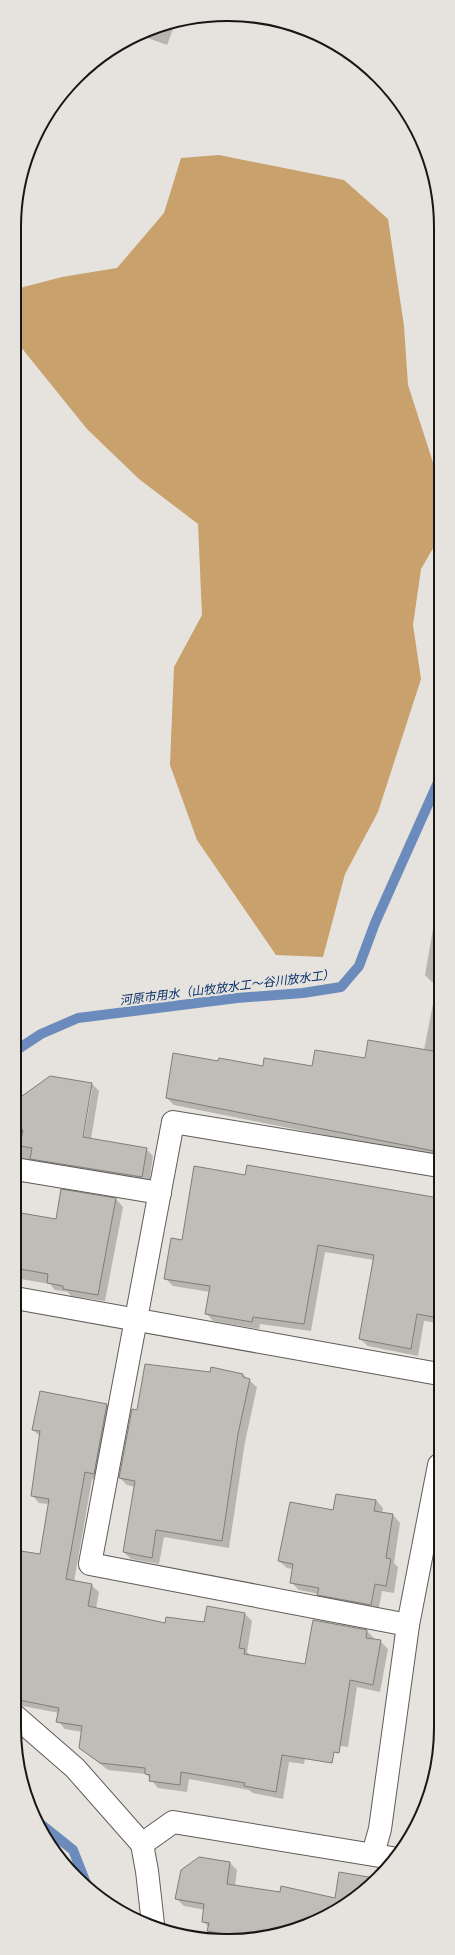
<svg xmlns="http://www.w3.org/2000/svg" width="455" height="1955" viewBox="0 0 455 1955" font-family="'Golos Text','Noto Sans JP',sans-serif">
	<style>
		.forest { fill: #c8a16c }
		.shadow { fill: #0003; fill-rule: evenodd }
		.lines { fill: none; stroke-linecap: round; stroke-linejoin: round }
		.stream { stroke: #6a8bbc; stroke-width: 10 }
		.building { fill: #c0bcb8; stroke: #817d79 }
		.street-casing { stroke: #605d59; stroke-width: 24 }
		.street { stroke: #fff; stroke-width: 22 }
		.labels { text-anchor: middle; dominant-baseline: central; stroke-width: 4; stroke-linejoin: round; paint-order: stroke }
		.water-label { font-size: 12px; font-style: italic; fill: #032e69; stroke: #e6e2dd }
		.rim { fill: none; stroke: #181715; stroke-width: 2 }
	</style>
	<rect width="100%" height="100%" fill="#e6e2dd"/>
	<path class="forest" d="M219,155L344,180L388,219L404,326L408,385L439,481V538L421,569L413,625L421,679L378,812L345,874L323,957L276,955L197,840L170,765L174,667L202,615L198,524L139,479L87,429L16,341V289L62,277L117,268L164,213L181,158Z"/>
	<g class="shadow">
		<path d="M172,21H176L167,45L142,36Z"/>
		<path d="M91,66L89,72H86Z"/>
		<path d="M437,906H439V1158L174,1105L167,1098L219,1062L264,1067H313L424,1050L437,983L432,982L425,975Z"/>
		<path d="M50,1077L92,1084L99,1091L91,1139L146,1149L153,1156L149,1184L15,1162V1102ZM90,1089H92L83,1142H81Z"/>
		<path d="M247,1166L439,1199V1323L424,1321L418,1356L368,1346L360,1339L374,1260L325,1252L311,1331L260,1324L259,1329L213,1321L206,1313L210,1292L173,1286L165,1278L183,1241L246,1176Z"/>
		<path d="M62,1190L116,1199L123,1207L105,1301L71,1296L68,1292L55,1290L50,1284L15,1278V1213L57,1221Z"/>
		<path d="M211,1374L243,1375L257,1387L245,1442L229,1548L164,1537L159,1564L131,1559L124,1552L135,1487L127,1485L120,1478L138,1411Z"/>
		<path d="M40,1393L107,1405L114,1413L101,1481L92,1479L74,1582L91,1585L99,1592L96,1609L166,1624L205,1623L245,1614L252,1621L247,1652L251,1656L306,1665L314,1621L367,1631L374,1638V1640L380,1641L388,1649L380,1692L357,1687L348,1747L308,1741L304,1764L289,1762L283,1799L253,1793L249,1790L189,1779L187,1792L158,1788L146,1774L108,1770L80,1748L82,1732L65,1729L58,1721L59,1713L23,1706L16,1699L49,1504L39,1503L32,1495L40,1436L33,1430Z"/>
		<path d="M376,1500L383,1508L382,1513L393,1515L400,1523L394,1563L398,1567L394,1593L382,1591L378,1612L326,1602L319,1594L299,1590L292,1583L293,1569L287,1568L279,1561L334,1511Z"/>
		<path d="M439,1739V1756L437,1754Z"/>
		<path d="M200,1858L230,1863L237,1870L235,1886L281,1893L336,1899L296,1930L213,1941L207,1939L209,1928L203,1921L205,1910L184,1906L176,1898Z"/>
	</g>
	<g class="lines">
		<g class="stream">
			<path d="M15,1051L41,1034L78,1018L237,998L303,993L341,987L359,966L375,923L439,780"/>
			<path d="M38,1822L73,1850L86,1883"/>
		</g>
	</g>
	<g class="building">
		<path d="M368,1040L439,1052V1152L166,1098L173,1053L218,1061L219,1058L263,1066L264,1058L312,1066L315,1050L365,1058Z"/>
		<path d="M50,1076L92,1083L83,1137L147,1148L142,1177L30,1159L32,1148L20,1146L23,1130L15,1129V1101Z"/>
		<path d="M247,1165L439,1198V1318L417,1314L411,1349L359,1339L374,1255L318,1245L304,1324L253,1317L252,1322L205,1314L210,1286L164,1279L171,1238L182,1240L194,1166L245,1175Z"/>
		<path d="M61,1189L116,1198L98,1295L63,1289V1286L47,1283L48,1274L15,1268V1212L56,1219Z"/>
		<path d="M145,1364L210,1372L211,1367L243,1374V1377L250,1379L238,1434L222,1541L156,1530L152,1558L123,1552L135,1481L119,1478L132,1409L137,1410Z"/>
		<path d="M40,1391L107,1404L94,1474L85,1472L66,1579L92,1584L88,1606L165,1623L166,1617L204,1622L207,1606L245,1613L239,1648L245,1649L244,1654L305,1664L313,1620L367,1630L366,1638L381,1640L373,1685L350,1680L339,1753L334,1752L332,1763L282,1755L276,1792L244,1786L245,1783L181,1772L180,1785L149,1781L150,1775L145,1774V1768L100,1763L79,1748L82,1726L56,1722L59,1708L14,1699V1550L40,1554L49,1499L31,1496L40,1431L32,1430Z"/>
		<path d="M336,1494L376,1500L374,1511L393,1514L386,1558L391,1559L386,1586L375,1584L371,1605L317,1595L319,1588L290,1583L293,1564L278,1561L290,1502L333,1510Z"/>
		<path d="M199,1857L230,1862L227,1884L280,1892L281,1886L335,1898L339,1872L374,1878L358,1897L296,1930L241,1937L207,1931L209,1923L202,1922L204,1904L175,1899L181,1870Z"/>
	</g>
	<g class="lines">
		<defs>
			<g id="street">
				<path d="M15,1169L160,1193"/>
				<path d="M15,1298L439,1374"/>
				<path d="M408,1625L90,1564L173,1122L439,1166"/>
				<path d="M14,1715L75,1768L142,1844L147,1871L153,1924"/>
				<path d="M142,1844L173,1822L392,1858"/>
				<path d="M373,1854L380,1829L408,1625L439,1465"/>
			</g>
		</defs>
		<use href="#street" class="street-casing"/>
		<use href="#street" class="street"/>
	</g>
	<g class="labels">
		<g class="water-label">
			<text transform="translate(227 987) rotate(-7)">河原市用水（山牧放水工～谷川放水工）</text>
		</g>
	</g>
	<path d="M0 0H455V1955H0ZM227 21H228A206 206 0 0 1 434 227V1728A206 206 0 0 1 228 1934H227A206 206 0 0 1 21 1728V227A206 206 0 0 1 227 21Z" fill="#e6e2dd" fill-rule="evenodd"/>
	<path class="rim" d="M227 21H228A206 206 0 0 1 434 227V1728A206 206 0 0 1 228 1934H227A206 206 0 0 1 21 1728V227A206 206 0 0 1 227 21Z"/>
</svg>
